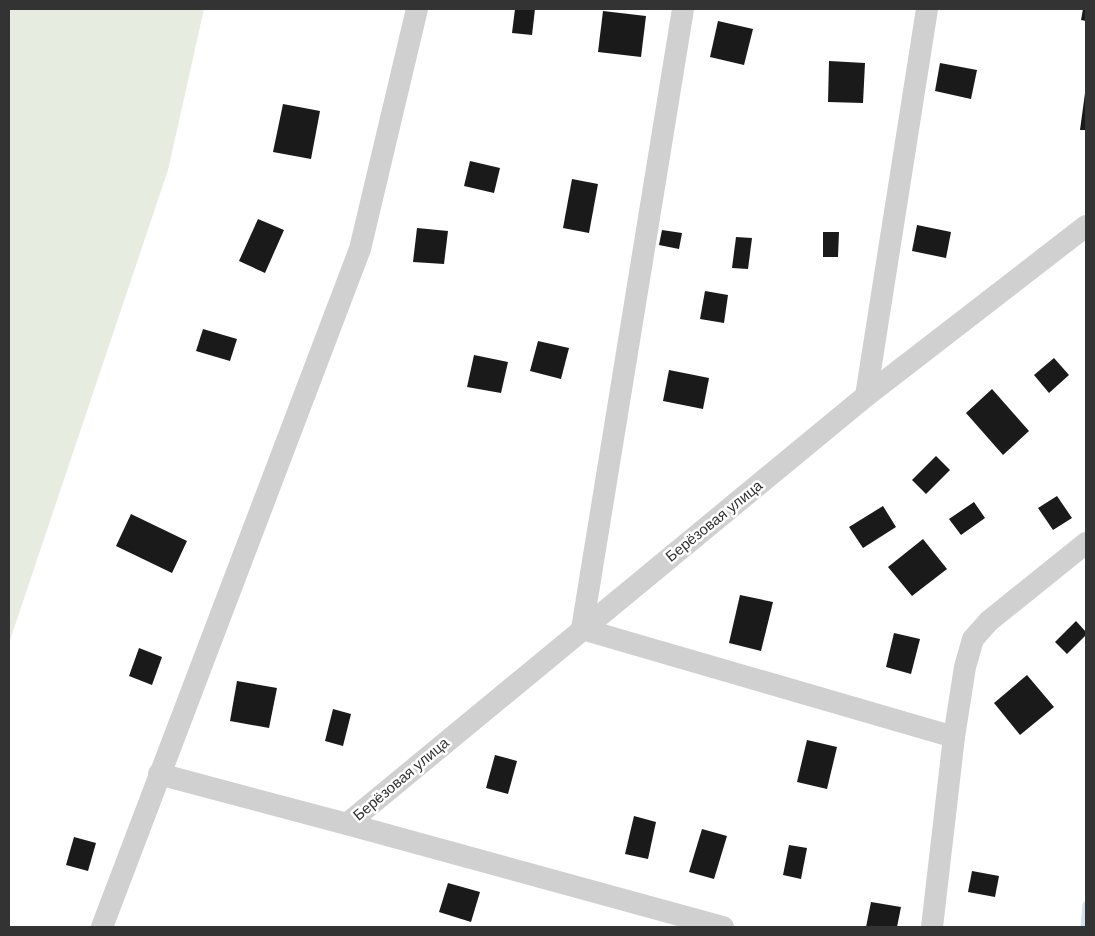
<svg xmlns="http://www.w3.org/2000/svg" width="1095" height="936" viewBox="0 0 1095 936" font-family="'DM Sans',sans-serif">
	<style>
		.green { fill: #e6ecdf }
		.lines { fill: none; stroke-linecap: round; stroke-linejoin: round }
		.stream { stroke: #cfe2ee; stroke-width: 7 }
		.building { fill: #1a1a1a }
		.minor { stroke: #d0d0d0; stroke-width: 22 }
		.labels { text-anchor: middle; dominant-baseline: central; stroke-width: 5; stroke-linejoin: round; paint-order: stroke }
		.street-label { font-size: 15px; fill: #333; stroke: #fff }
	</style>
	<rect width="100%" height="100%" fill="#fff"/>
	<path class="green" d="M9,9H204L168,170L9,643Z"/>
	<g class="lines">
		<path class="stream" d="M1084,927L1086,905"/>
	</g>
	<g class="building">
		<path d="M515,9H535L532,35L512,33Z"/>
		<path d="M1083,9H1086V21L1081,20Z"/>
		<path d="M603,11L646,16L641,57L598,52Z"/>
		<path d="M718,21L753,29L744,65L710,57Z"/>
		<path d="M829,61L865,63L863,103L828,102Z"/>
		<path d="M940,63L977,70L971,99L935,91Z"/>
		<path d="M1085,93H1086V130H1080Z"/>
		<path d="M283,104L320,111L311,159L273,152Z"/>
		<path d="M470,161L500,168L494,193L464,186Z"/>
		<path d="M572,179L598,184L589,233L563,228Z"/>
		<path d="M258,219L284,230L265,273L239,261Z"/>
		<path d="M917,225L951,232L946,258L912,251Z"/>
		<path d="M417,228L448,231L444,264L413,262Z"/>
		<path d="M662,230L682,233L679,249L659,245Z"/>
		<path d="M823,232H839L838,257H823Z"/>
		<path d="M736,237L752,238L748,269L732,268Z"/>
		<path d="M705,291L728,295L724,323L700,319Z"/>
		<path d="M203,329L237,339L230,361L196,351Z"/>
		<path d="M538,341L569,348L561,379L530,371Z"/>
		<path d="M474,355L508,362L501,393L467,387Z"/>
		<path d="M1054,358L1069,375L1049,393L1034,375Z"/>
		<path d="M669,370L709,378L703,409L663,401Z"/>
		<path d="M992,389L1029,431L1003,455L966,413Z"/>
		<path d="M936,456L950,470L926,494L912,480Z"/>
		<path d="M1057,496L1072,518L1053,530L1038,508Z"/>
		<path d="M974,502L985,518L961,535L949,519Z"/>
		<path d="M883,506L896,527L863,548L849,527Z"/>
		<path d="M131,514L187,541L172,573L116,546Z"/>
		<path d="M923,539L947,569L912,596L888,567Z"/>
		<path d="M740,595L773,602L761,651L729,643Z"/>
		<path d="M1076,621L1086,632V635L1067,654L1055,642Z"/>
		<path d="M894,633L920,639L911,674L886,667Z"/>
		<path d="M139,648L162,657L152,685L129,676Z"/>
		<path d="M1027,675L1054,707L1020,735L994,703Z"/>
		<path d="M237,681L277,688L269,728L230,721Z"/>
		<path d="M333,709L351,714L343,746L325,741Z"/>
		<path d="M807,740L837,747L827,789L797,782Z"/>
		<path d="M495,755L517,761L508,794L486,788Z"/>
		<path d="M634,816L656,822L648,859L625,854Z"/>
		<path d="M702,829L727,836L714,879L689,872Z"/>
		<path d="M74,837L96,843L88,871L66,865Z"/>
		<path d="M789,845L807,848L801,879L783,875Z"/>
		<path d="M972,871L999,876L995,897L968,892Z"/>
		<path d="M448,883L480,892L471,922L439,912Z"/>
		<path d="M871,902L901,907L897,927H866Z"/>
	</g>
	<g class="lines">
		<g class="minor">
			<path d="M683,9L582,629L954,737"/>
			<path d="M866,396L927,9"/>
			<path d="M159,774L347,824L723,927"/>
			<path d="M347,824L866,396L1086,226"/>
			<path d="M102,927L360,249L417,9"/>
			<path d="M932,927L954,737L965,667L973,639L989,621L1086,543"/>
		</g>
	</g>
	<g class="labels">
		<g class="street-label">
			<text transform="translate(714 521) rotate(-39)">Берёзовая улица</text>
			<text transform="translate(401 779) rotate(-40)">Берёзовая улица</text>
		</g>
	</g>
	<rect width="1095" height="936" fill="none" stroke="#333333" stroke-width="20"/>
</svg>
